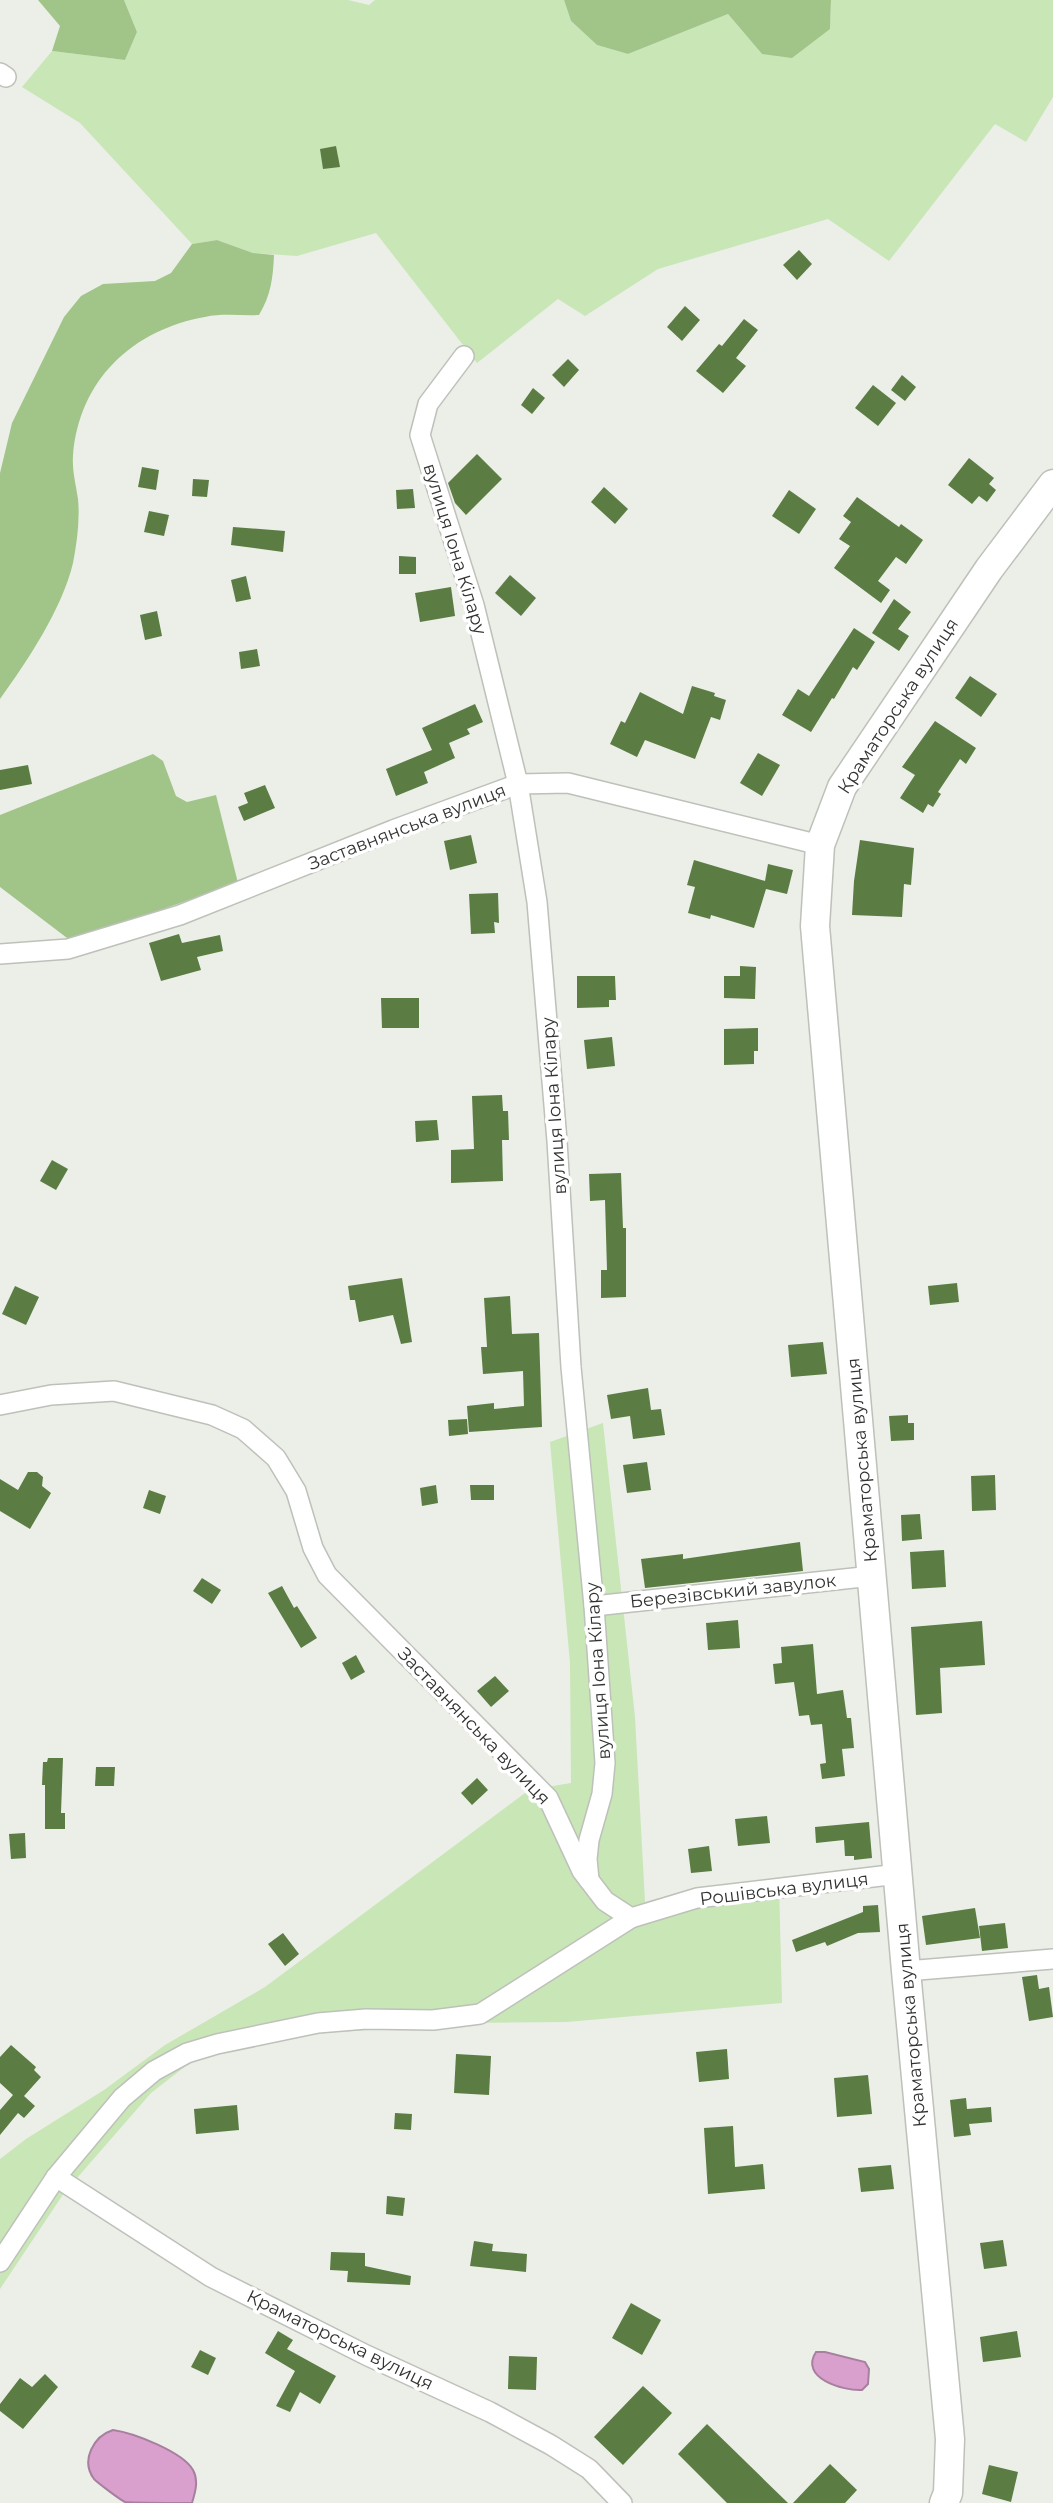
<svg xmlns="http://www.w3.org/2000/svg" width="1053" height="2503" viewBox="0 0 1053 2503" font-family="Montserrat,sans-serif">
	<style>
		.green { fill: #c9e6b7 }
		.forest { fill: #a1c589 }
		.water { fill: #d9a0ce; stroke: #a77f9f; stroke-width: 2 }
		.building { fill: #5b7c43 }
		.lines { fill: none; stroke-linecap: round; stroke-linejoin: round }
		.street-casing { stroke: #bdc1ba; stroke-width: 22 }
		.secondary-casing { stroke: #bdc1ba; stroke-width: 31 }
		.street { stroke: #fff; stroke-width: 19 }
		.secondary { stroke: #fff; stroke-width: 28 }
		.labels { text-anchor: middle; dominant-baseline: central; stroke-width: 7; stroke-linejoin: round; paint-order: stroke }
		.street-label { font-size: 18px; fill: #313330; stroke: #fff }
	</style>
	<rect width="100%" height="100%" fill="#ebefe8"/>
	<g class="green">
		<path d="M124,0H348L369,5L375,0H564L571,21L597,45L628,54L728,14L762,54L830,29L831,0H1053V97L1026,142L995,124L889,261L828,219L658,269L585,316L558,299L477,363L376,233L297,256L253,253L217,240L192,244L80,123L22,87L52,51L125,60L137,32Z"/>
		<path d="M603,1423L635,1717L645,1902L692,1889L779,1883L782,2003L567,2022L471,2023L309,2034L196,2058L151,2093L64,2193L0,2289V2159L26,2139L104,2090L165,2045L265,1987L529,1790L571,1783L570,1663L550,1442Z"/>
	</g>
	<g class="forest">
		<path d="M38,0H124L137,32L125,60L52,51L60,26Z"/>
		<path d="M564,0H831L830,29L792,58L762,54L728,14L628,54L597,45L571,21Z"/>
		<path d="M217,240L253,253L274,255C273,278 271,295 259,315C242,316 222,313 205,317C132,330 79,380 73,456C72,471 76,485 78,499C80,520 77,542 73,563C62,609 28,660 0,699V473L12,423L64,317L81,296L103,284L155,281L171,273L192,244Z"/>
		<path d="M153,754L163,761L176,796L187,802L216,795L238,883L71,941L0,887V815Z"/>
	</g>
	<g class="water">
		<path d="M816,2352H825L865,2362L869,2369L868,2384L862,2390C843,2391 799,2378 816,2352Z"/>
		<path d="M113,2430C134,2433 183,2452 193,2470C199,2481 195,2493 192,2503C178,2503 135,2503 125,2502C119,2499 98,2483 94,2479C80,2460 94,2436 113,2430Z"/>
	</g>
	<g class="building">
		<path d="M336,146L340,167L323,169L320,149Z"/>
		<path d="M799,250L812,264L797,280L783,265Z"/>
		<path d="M685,306L700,320L682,341L667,327Z"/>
		<path d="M744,319L758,330L736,358L746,366L723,393L696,371L719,344L722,346Z"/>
		<path d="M568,359L579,370L564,387L552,375Z"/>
		<path d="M902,375L916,387L905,401L891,390Z"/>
		<path d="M873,385L896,403L878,426L855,408Z"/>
		<path d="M533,388L545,398L532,414L521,405Z"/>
		<path d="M477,454L502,479L466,515L455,503L448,483Z"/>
		<path d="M969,458L994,478L989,484L996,490L987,502L979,496L972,504L948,485Z"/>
		<path d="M142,467L159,470L156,490L138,487Z"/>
		<path d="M193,479L209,480L207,497L192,496Z"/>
		<path d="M604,487L628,509L615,524L591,502Z"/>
		<path d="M413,489L415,508L397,509L396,490Z"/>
		<path d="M789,490L816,509L799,534L772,516Z"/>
		<path d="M857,497L899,527L901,524L923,540L906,564L896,557L878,581L890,590L881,603L834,568L850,546L839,539L851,522L843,516Z"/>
		<path d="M149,511L169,515L164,536L144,532Z"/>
		<path d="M233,527L285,531L283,552L231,545Z"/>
		<path d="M399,556L416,557V574H399Z"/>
		<path d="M510,575L536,598L521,616L495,593Z"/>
		<path d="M246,576L251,599L236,602L231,580Z"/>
		<path d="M451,587L455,616L420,622L415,593Z"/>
		<path d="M894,599L911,612L898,629L909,636L899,651L872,633Z"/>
		<path d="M157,611L162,636L145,640L140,615Z"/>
		<path d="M854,628L875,642L857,670L853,667L834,699L832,698L811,732L782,715L798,689L809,696Z"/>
		<path d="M257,649L260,666L241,669L239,652Z"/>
		<path d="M970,676L997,694L981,717L955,698Z"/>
		<path d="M692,686L715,693L714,696L726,700L720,720L711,717L695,759L645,740L637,757L610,744L621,721L625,723L640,692L683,714Z"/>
		<path d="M475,704L483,722L467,729L470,734L449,743L455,758L424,772L428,783L396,796L386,769L432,750L422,728Z"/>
		<path d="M935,721L976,748L966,764L960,759L938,792L941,794L933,807L928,804L923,813L900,798L915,775L902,767Z"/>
		<path d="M758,753L780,765L762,796L740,783Z"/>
		<path d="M28,765L32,784L0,790V770Z"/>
		<path d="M265,785L275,808L244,821L238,807L248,803L244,793Z"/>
		<path d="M471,835L477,863L450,870L444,841Z"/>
		<path d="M860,840L914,848L911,885L904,884L902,917L852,915L854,881Z"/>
		<path d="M694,860L765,881L768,864L793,870L787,894L766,889L754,928L711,915L710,919L688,913L695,887L687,885Z"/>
		<path d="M498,893L499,923L494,922L495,933L471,934L469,894Z"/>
		<path d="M179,934L182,943L220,935L223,951L197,957L201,970L161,981L149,943Z"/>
		<path d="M740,966L756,967L755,999L724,998V976H740Z"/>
		<path d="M577,976H615L616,1000H609V1007L577,1008Z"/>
		<path d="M381,998H419V1028H382Z"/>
		<path d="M758,1028V1051H754V1064L724,1065V1029Z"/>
		<path d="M612,1037L615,1066L587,1069L584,1040Z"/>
		<path d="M502,1095L503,1111H508L509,1140H502L503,1181L451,1183V1150L474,1149L472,1096Z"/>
		<path d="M437,1120L439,1140L416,1142L415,1121Z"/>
		<path d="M52,1160L68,1169L56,1190L40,1181Z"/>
		<path d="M621,1173L623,1228H626V1297L601,1298V1270H607L605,1200L590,1201L589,1174Z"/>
		<path d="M402,1278L412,1342L401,1344L393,1315L359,1322L355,1300H350L348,1286Z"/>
		<path d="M957,1283L959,1302L930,1305L928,1286Z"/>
		<path d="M15,1286L39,1297L26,1325L2,1314Z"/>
		<path d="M510,1296L512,1334L539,1333L542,1427L469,1432L467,1406L494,1403V1409L524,1406L523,1371L483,1374L481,1347H487L484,1298Z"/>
		<path d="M823,1342L827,1374L791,1377L788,1345Z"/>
		<path d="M648,1388L651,1410L661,1409L665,1435L633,1439L630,1416L611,1419L607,1395Z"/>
		<path d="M908,1415V1423H914V1440L891,1441L889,1416Z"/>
		<path d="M467,1419L468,1434L449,1436L448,1420Z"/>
		<path d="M647,1462L651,1490L627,1493L623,1465Z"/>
		<path d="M28,1472H37L43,1477L42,1486L51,1493L30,1529L0,1511V1479L18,1490Z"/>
		<path d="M995,1475L996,1510L972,1511L971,1476Z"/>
		<path d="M436,1485L438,1503L422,1506L420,1488Z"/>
		<path d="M470,1485H494V1500H471Z"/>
		<path d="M149,1490L166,1496L160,1514L143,1508Z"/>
		<path d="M920,1514L922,1539L902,1541L901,1515Z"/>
		<path d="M800,1542L803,1571L645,1588L641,1559L683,1554V1559Z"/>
		<path d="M944,1550L946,1587L912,1589L910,1552Z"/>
		<path d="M202,1578L221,1590L212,1604L193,1591Z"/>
		<path d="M282,1586L294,1608L297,1606L317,1638L301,1648L268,1593Z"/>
		<path d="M738,1620L740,1648L708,1650L706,1623Z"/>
		<path d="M982,1621L985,1665L940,1668L942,1713L916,1715L911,1627Z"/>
		<path d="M813,1644L817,1694L843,1690L847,1718H851L854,1748L842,1749L845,1776L822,1779L820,1764L826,1763L822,1724L811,1725L809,1715L799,1716L794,1682L775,1684L773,1664L782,1663L781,1647Z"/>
		<path d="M356,1655L365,1672L351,1680L342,1663Z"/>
		<path d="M495,1676L509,1691L491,1707L477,1691Z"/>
		<path d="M48,1758H63L61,1813H65V1829H45V1785H42L43,1762H47Z"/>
		<path d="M96,1767H115L114,1786H95Z"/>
		<path d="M477,1778L488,1790L472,1805L461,1793Z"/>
		<path d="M767,1816L770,1843L738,1846L735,1819Z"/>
		<path d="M869,1822L872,1858L854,1860V1856H845L844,1840L816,1843L815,1827Z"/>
		<path d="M25,1833L26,1858L11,1859L9,1834Z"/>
		<path d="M709,1846L712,1871L691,1873L688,1849Z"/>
		<path d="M878,1905L880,1932L858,1933L827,1946L825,1942L796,1952L792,1940L863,1912V1906Z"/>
		<path d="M975,1908L980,1938L926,1945L922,1916Z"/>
		<path d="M1005,1923L1008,1948L982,1951L979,1926Z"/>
		<path d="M283,1933L299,1954L285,1966L268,1944Z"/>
		<path d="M1037,1975L1039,1989L1049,1987L1053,2017L1029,2021L1022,1977Z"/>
		<path d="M11,2045L36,2067L34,2070L41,2077L24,2096L35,2106L24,2118L18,2113L0,2135V2110L13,2095L0,2083V2057Z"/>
		<path d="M727,2049L729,2079L699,2082L696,2052Z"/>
		<path d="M456,2054L491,2056L489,2095L454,2093Z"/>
		<path d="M868,2075L872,2114L837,2117L834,2078Z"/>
		<path d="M966,2098L967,2109L991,2107L992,2122L969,2124L971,2135L954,2137L950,2100Z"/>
		<path d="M237,2105L239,2130L196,2134L194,2109Z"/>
		<path d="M395,2113L412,2114L411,2130L394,2129Z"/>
		<path d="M733,2126L735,2167L763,2164L765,2189L708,2194L704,2128Z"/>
		<path d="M891,2165L894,2189L861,2192L858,2168Z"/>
		<path d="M387,2196L405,2198L403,2216L386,2214Z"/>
		<path d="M1003,2240L1007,2266L984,2269L980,2243Z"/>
		<path d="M474,2241L493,2244L492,2251L527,2254L526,2272L470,2266Z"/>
		<path d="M331,2252L365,2253V2266L411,2276L410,2285L347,2282L348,2271L330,2270Z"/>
		<path d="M631,2303L661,2320L642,2355L612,2338Z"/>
		<path d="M278,2331L293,2340L287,2349L336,2376L320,2404L300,2392L290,2412L276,2406L295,2371L265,2353Z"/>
		<path d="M1017,2331L1021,2357L983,2362L980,2337Z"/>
		<path d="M200,2350L216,2358L208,2375L191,2367Z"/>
		<path d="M509,2356L537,2357L536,2390L508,2389Z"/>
		<path d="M45,2374L58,2387L23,2429L0,2411V2404L20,2378L32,2387Z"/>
		<path d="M643,2386L672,2413L623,2465L594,2437Z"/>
		<path d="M707,2424L788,2503H727L678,2454Z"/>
		<path d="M830,2464L857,2490L845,2503H793Z"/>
		<path d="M989,2465L1018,2472L1011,2502L982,2494Z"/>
	</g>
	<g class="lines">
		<defs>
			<g id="street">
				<path d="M0,73L6,77"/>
				<path d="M464,356L428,404L420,435L474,605L518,784L537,902L557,1141L571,1367L594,1606L605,1763L602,1794L589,1840L587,1859L589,1880"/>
				<path d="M0,954L68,949L180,915L393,830L518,784L568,783L820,845"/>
				<path d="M0,1405L51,1395L114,1391L212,1415L243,1429L276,1458L296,1491L313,1548L327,1575L548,1798L582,1871L605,1901L631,1918"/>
				<path d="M594,1606L872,1576"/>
				<path d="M906,1971L1053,1959"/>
				<path d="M56,2177L211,2277L366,2355L490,2412L551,2445L589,2469L622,2503"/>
				<path d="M0,2262L56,2177L122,2098L154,2071L187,2053L217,2044L318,2023L366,2019L433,2020L480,2014L631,1918L697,1898L898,1874"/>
			</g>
			<path id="secondary" d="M944,2503L948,2493L950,2439L906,1971L815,926L820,845L842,787L989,569L1053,484"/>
		</defs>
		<use href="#street" class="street-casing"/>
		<use href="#secondary" class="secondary-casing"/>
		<use href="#street" class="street"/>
		<use href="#secondary" class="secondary"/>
	</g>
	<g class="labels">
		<g class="street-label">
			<text transform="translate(455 549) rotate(73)">вулиця Іона Кілару</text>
			<text transform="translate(898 706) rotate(-57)">Краматорська вулиця</text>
			<text transform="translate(407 827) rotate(-21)">Заставнянська вулиця</text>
			<text transform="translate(554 1106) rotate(-94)">вулиця Іона Кілару</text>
			<text transform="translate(862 1460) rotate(-95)">Краматорська вулиця</text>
			<text transform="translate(733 1591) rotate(-6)">Березівський завулок</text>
			<text transform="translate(598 1671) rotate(-94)">вулиця Іона Кілару</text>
			<text transform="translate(474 1726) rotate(46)">Заставнянська вулиця</text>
			<text transform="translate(784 1889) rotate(-7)">Рошівська вулиця</text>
			<text transform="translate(911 2025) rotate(-95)">Краматорська вулиця</text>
			<text transform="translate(340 2340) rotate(26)">Краматорська вулиця</text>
		</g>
	</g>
</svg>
